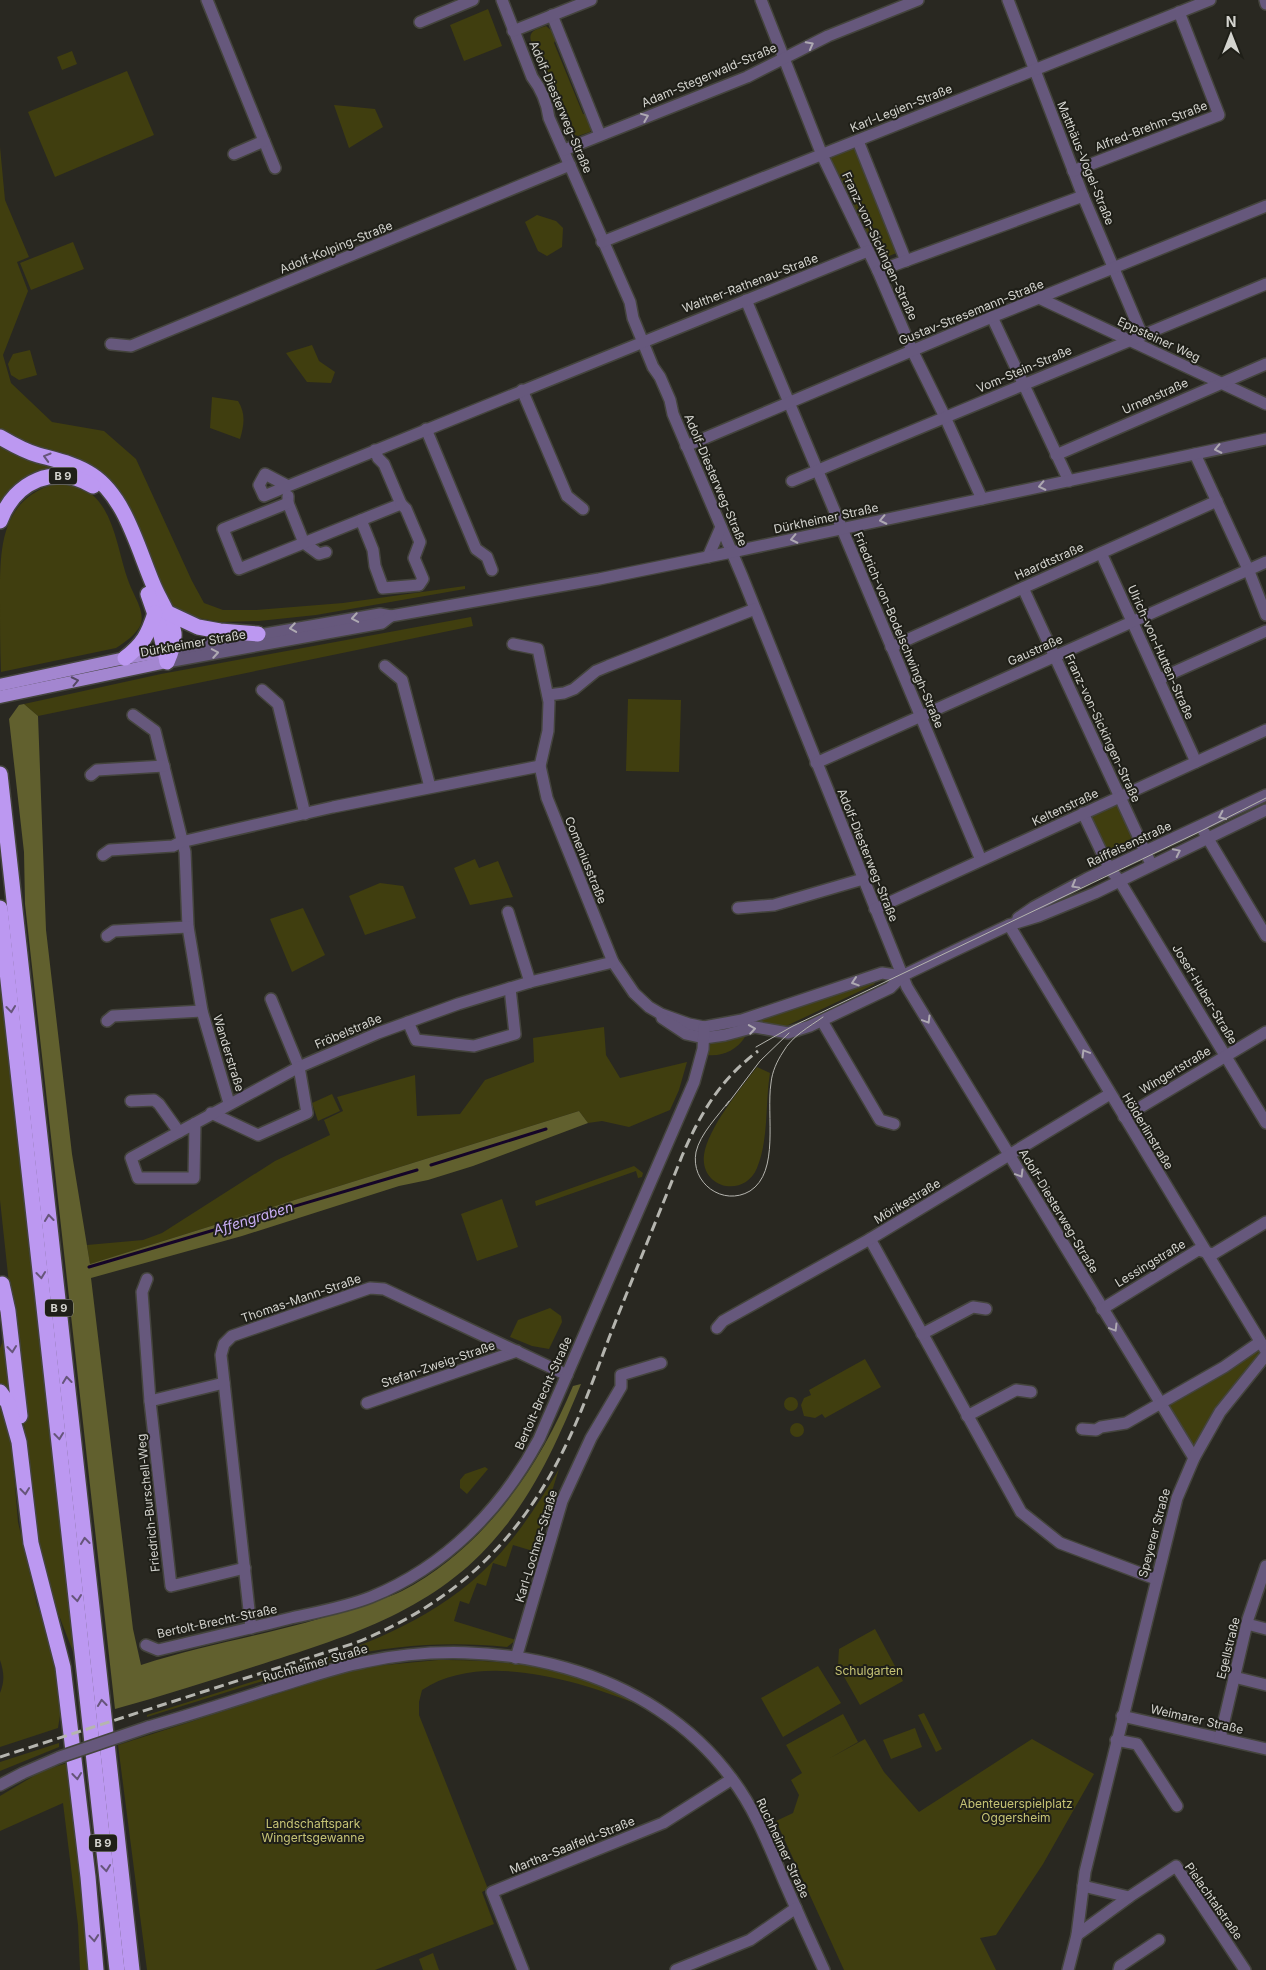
<svg xmlns="http://www.w3.org/2000/svg" width="1266" height="1970" viewBox="0 0 1266 1970" font-family="Inter,sans-serif">
	<style>
		.green { fill: #403e0f }
		.forest { fill: #61602e }
		.lines { fill: none; stroke-linecap: round; stroke-linejoin: round }
		.stream { stroke: #150528; stroke-width: 3 }
		.minor-casing { stroke: #44443d; stroke-width: 14 }
		.major-casing { stroke: #44443d; stroke-width: 15 }
		.highway-casing { stroke: #44443d; stroke-width: 18 }
		.minor { stroke: #66587c; stroke-width: 11 }
		.major { stroke: #a386d0; stroke-width: 12 }
		.highway { stroke: #bc98f1; stroke-width: 15 }
		.tram { stroke: #b5b5af; stroke-width: 1 }
		.rail { stroke: #b5b5af; stroke-width: 3; stroke-dasharray: 10 5; stroke-linecap: butt }
		.minor-bridge-casing { stroke: #44443d; stroke-width: 14; stroke-linecap: butt }
		.minor-bridge { stroke: #66587c; stroke-width: 11 }
		.oneway { stroke: #aea9b2 }
		.oneway2 { stroke: #66557a }
		.oneway3 { stroke: #544862 }
		.labels { text-anchor: middle; dominant-baseline: central; stroke-width: 4; stroke-linejoin: round; paint-order: stroke }
		.shield { fill: #1f1f18; stroke: #9e9e98; stroke-width: 1 }
		.shield-label { font-size: 11px; font-weight: bold; fill: #d4d4cf }
		.street-label { font-size: 12px; fill: #d4d4cf; stroke: #1f1f18 }
		.park-label { font-size: 12px; fill: #c6c375; stroke: #1f1f18 }
		.water-label { font-size: 14px; font-style: italic; fill: #caaff5; stroke: #1f1f18 }
	</style>
	<rect width="100%" height="100%" fill="#292821"/>
	<g class="green">
		<path d="M488,9L502,46L464,61L450,25Z"/>
		<path d="M546,26L552,31L556,39L554,43L583,114H586L592,129L590,132L578,136L568,132L531,41C528,30 538,29 546,26Z"/>
		<path d="M72,51L77,64L62,70L57,57Z"/>
		<path d="M127,71L154,135L55,177L28,112Z"/>
		<path d="M334,105L375,109L383,127L349,148Z"/>
		<path d="M855,145L899,252L879,260L829,156Z"/>
		<path d="M0,147L5,200L29,257L17,262L28,291L3,355L11,383L52,422L104,431L136,459L192,581L204,603L223,610H256L343,603L465,586V589L316,615L259,621L221,622L181,615L164,599L122,503L0,431Z"/>
		<path d="M537,215L556,221L563,228L562,247L547,256L538,251L525,222Z"/>
		<path d="M73,242L84,269L31,290L20,263Z"/>
		<path d="M312,345L319,361L335,372L331,383L307,382L286,353Z"/>
		<path d="M30,350L37,375L19,380L11,375L8,364L13,354Z"/>
		<path d="M212,397L238,401C246,414 244,425 240,439L210,428Z"/>
		<path d="M0,437L71,464L41,479L0,521Z"/>
		<path d="M54,484C60,484 67,483 73,485C114,495 116,548 128,580C132,593 145,610 141,624C137,634 124,643 116,648L1,672C0,648 0,623 0,599C0,548 0,501 54,484Z"/>
		<path d="M471,617L473,626L38,716L24,704L161,674Z"/>
		<path d="M628,699L681,700L679,772L626,771Z"/>
		<path d="M1119,801L1140,845L1108,860L1087,815Z"/>
		<path d="M475,859L479,868L498,861L513,897L470,905L454,868Z"/>
		<path d="M380,883L403,886L416,918L365,935L349,896Z"/>
		<path d="M303,908L325,955L292,972L270,919Z"/>
		<path d="M0,979L39,1301L77,1662L50,1592L41,1557L30,1480L0,1200Z"/>
		<path d="M873,982L875,984L782,1028L754,1023L756,1019L762,1020Z"/>
		<path d="M604,1027L606,1055L620,1078L687,1062L679,1090L670,1110L629,1127L602,1121L588,1123L579,1111L90,1264L87,1245L143,1240L162,1233L275,1161L330,1135L324,1120L343,1111L337,1097L415,1075L417,1116L460,1114L485,1080L534,1062L533,1038Z"/>
		<path d="M744,1034L745,1037C737,1050 722,1057 707,1055L711,1042Z"/>
		<path d="M757,1067L770,1073C765,1104 769,1139 757,1168C744,1199 700,1188 704,1155C708,1128 740,1089 757,1067Z"/>
		<path d="M332,1094L340,1111L318,1121L312,1103Z"/>
		<path d="M634,1166L643,1173L642,1177L638,1178L636,1171L536,1206L535,1201Z"/>
		<path d="M502,1199L518,1247L477,1261L461,1214Z"/>
		<path d="M550,1308L561,1316L562,1322L549,1349L532,1346L510,1337L518,1320Z"/>
		<path d="M5,1336L12,1396L0,1386V1348Z"/>
		<path d="M1260,1346L1264,1353L1193,1453L1164,1406Z"/>
		<path d="M865,1359L881,1387L825,1418L822,1414L815,1418L804,1416L801,1405L804,1398L811,1395L809,1390Z"/>
		<circle cx="791" cy="1404" r="7"/>
		<path d="M0,1400L9,1415L18,1522L37,1605L55,1653L62,1703L58,1728L0,1747V1693C5,1681 4,1672 0,1660Z"/>
		<circle cx="797" cy="1430" r="7"/>
		<path d="M485,1467L488,1469L467,1494L460,1488V1480L465,1474Z"/>
		<path d="M559,1469L533,1551L513,1545L506,1567L493,1563L486,1586L477,1583L469,1604L460,1601L454,1621L516,1640L507,1647C450,1641 396,1645 340,1657L147,1717V1715C191,1701 236,1687 280,1673C350,1650 413,1630 471,1582C508,1551 534,1511 559,1469Z"/>
		<path d="M875,1629L903,1681L860,1705L838,1666L839,1649Z"/>
		<path d="M438,1660C507,1659 581,1668 640,1705C579,1681 482,1650 422,1690L419,1702V1715L488,1889L482,1892L494,1924L375,1970H147L118,1745L333,1676L374,1666Z"/>
		<path d="M818,1666L841,1703L783,1737L761,1698Z"/>
		<path d="M924,1713L942,1749L936,1752L918,1715Z"/>
		<path d="M843,1714L858,1742L830,1758L865,1739L884,1772L919,1812L1032,1739L1094,1774L1043,1864L996,1935L980,1938L996,1970H844L776,1821L793,1813L799,1795L791,1780L802,1773L786,1745Z"/>
		<path d="M915,1728L922,1747L891,1759L883,1740Z"/>
		<path d="M59,1743V1747L0,1771V1762Z"/>
		<path d="M70,1762L89,1955V1970H80L78,1925L63,1803L0,1831V1796L42,1771Z"/>
		<path d="M433,1953L439,1970H423L419,1959Z"/>
	</g>
	<path class="forest" d="M24,704L38,716L46,930L72,1154L90,1264L579,1111L588,1123L473,1166L428,1180L399,1186L242,1236L91,1278L133,1629L141,1665C211,1642 286,1632 356,1607C371,1602 388,1598 402,1591C483,1549 539,1468 573,1386L581,1384C558,1440 534,1495 493,1541C430,1613 343,1638 256,1666C209,1681 162,1696 115,1709L25,904L24,852L9,719L19,705Z"/>
	<g class="lines">
		<g class="stream">
			<path d="M431,1165L546,1129"/>
			<path d="M89,1267L417,1170"/>
		</g>
		<defs>
			<g id="minor">
				<path d="M207,0L275,168"/>
				<path d="M502,0L532,77C542,90 547,103 549,118L630,302L633,318L653,367L660,377L670,400L673,414L742,576L907,987L1194,1458"/>
				<path d="M761,0L822,155L878,271L912,350L945,417L982,499"/>
				<path d="M1008,0L1083,196L1142,335"/>
				<path d="M1265,0L1266,4"/>
				<path d="M552,15L600,135"/>
				<path d="M420,22L473,0"/>
				<path d="M513,31L591,0"/>
				<path d="M858,141L906,261"/>
				<path d="M564,150L747,77L828,36L918,0"/>
				<path d="M234,154L264,141"/>
				<path d="M1073,171L1219,115L1179,12"/>
				<path d="M602,242L1210,0"/>
				<path d="M878,271L1083,196"/>
				<path d="M1041,299L1266,404"/>
				<path d="M746,300L981,860"/>
				<path d="M992,317L1069,481"/>
				<path d="M111,344L131,346L570,165"/>
				<path d="M522,390L567,496L583,509"/>
				<path d="M426,429L476,549L487,557L492,570"/>
				<path d="M686,446L992,317L1266,206"/>
				<path d="M1195,454L1248,569L1266,615"/>
				<path d="M1056,455L1266,364"/>
				<path d="M792,481L1266,284"/>
				<path d="M288,486L264,496L259,485L265,474L288,486L868,251"/>
				<path d="M288,496V503L304,543L319,554L326,552"/>
				<path d="M288,503L223,529L239,569L401,504L384,464L378,458L375,450"/>
				<path d="M361,520L373,550L375,566L383,588L419,585L423,579L414,558L420,542L406,509L401,504"/>
				<path d="M1101,553L1196,762"/>
				<path d="M708,557L721,527"/>
				<path d="M1023,588L1151,864"/>
				<path d="M513,644L538,649L549,702L548,731L540,766L547,798L613,962L634,993L649,1007L661,1014L689,1024L704,1027L742,1020L882,973L902,976"/>
				<path d="M891,647L1217,501"/>
				<path d="M173,650L380,614L391,616L599,579L732,552L1266,439"/>
				<path d="M167,662L382,623L391,616"/>
				<path d="M385,666L402,680L430,787"/>
				<path d="M1159,679L1266,631"/>
				<path d="M262,690L278,704L305,814"/>
				<path d="M548,695L564,693L574,689L596,671L608,666L755,609"/>
				<path d="M133,715L155,731L185,852L188,927L202,1011L229,1103"/>
				<path d="M816,763L1266,562"/>
				<path d="M91,775L97,770L164,766"/>
				<path d="M1083,813L1109,868L1119,880L1266,1123"/>
				<path d="M1204,832L1266,936"/>
				<path d="M103,855L110,850L173,846L181,842L333,807L540,766"/>
				<path d="M738,908L774,905L863,879"/>
				<path d="M875,909L1266,730"/>
				<path d="M508,912L530,982"/>
				<path d="M1018,918L1034,907L1088,878L1266,795"/>
				<path d="M1009,925L1266,1351"/>
				<path d="M107,936L114,931L188,927"/>
				<path d="M662,1018L686,1034L704,1038L725,1035L755,1027L788,1033L810,1026L890,988L902,976L956,950L1009,925L1039,916L1095,893L1266,810"/>
				<path d="M107,1021L113,1016L202,1011"/>
				<path d="M822,1021L880,1120L894,1124"/>
				<path d="M408,1022L416,1040L474,1046L515,1034L510,988"/>
				<path d="M131,1101L154,1100L159,1104L179,1132"/>
				<path d="M211,1113L258,1135L307,1113L299,1067L271,999"/>
				<path d="M1124,1117L1266,1032"/>
				<path d="M195,1123L194,1178H138L131,1158L299,1067L378,1033L458,1004L530,982L613,962"/>
				<path d="M870,1239L1021,1512L1060,1543L1156,1579"/>
				<path d="M147,1279L142,1292L150,1401L171,1586L245,1568"/>
				<path d="M1102,1309L1198,1250L1213,1254L1266,1222"/>
				<path d="M717,1328L723,1321L870,1239L1110,1094"/>
				<path d="M922,1334L973,1307L986,1309"/>
				<path d="M150,1401L224,1383"/>
				<path d="M367,1403L517,1351"/>
				<path d="M967,1416L1016,1390L1031,1392"/>
				<path d="M1082,1429L1096,1430L1101,1427L1126,1423L1224,1367L1260,1342"/>
				<path d="M1247,1624L1266,1629"/>
				<path d="M251,1628L221,1355L224,1344L232,1336L370,1288L384,1289L567,1375"/>
				<path d="M146,1645L158,1650C203,1639 247,1629 291,1618C318,1612 346,1607 371,1597C445,1567 502,1509 539,1439L694,1082L703,1049L704,1027"/>
				<path d="M516,1658L562,1501L591,1438L621,1387V1375L661,1363"/>
				<path d="M1234,1677L1266,1685"/>
				<path d="M1122,1716L1266,1749"/>
				<path d="M148,1727C189,1715 230,1702 270,1689C301,1680 332,1668 364,1662C494,1634 650,1667 732,1779C755,1809 769,1846 784,1881C797,1911 810,1940 824,1970"/>
				<path d="M1220,1738L1248,1619L1266,1566"/>
				<path d="M1116,1740L1137,1744L1177,1806"/>
				<path d="M0,1785L23,1773L60,1757"/>
				<path d="M1083,1886L1129,1897L1176,1866L1245,1970"/>
				<path d="M1077,1935L1129,1897"/>
				<path d="M523,1970L492,1892L663,1823L732,1779"/>
				<path d="M676,1970L750,1940L796,1908"/>
				<path d="M1068,1970L1077,1935L1085,1872L1177,1498L1194,1458L1220,1412L1266,1355"/>
				<path d="M1119,1970L1120,1966L1159,1940"/>
			</g>
			<g id="major">
				<path d="M0,685L125,658L173,650"/>
				<path d="M0,697L167,662"/>
			</g>
			<g id="highway">
				<path d="M0,437C12,444 24,451 38,455C56,460 76,464 92,475C127,498 139,554 156,591C162,604 172,618 174,633C175,643 171,653 167,662"/>
				<path d="M0,521C15,481 55,463 93,486"/>
				<path d="M148,594L158,623L167,661"/>
				<path d="M166,612L198,627L220,631L258,634"/>
				<path d="M125,658C143,644 148,635 155,613"/>
				<path d="M0,774L132,1970"/>
				<path d="M0,908L117,1970"/>
				<path d="M2,1284L8,1311L20,1416"/>
				<path d="M0,1392L8,1403L19,1442L31,1543L63,1667L88,1877L96,1970"/>
			</g>
		</defs>
		<use href="#minor" class="minor-casing"/>
		<use href="#major" class="major-casing"/>
		<use href="#highway" class="highway-casing"/>
		<use href="#minor" class="minor"/>
		<use href="#major" class="major"/>
		<use href="#highway" class="highway"/>
		<g class="tram">
			<path d="M756,1047L793,1026L1203,830L1266,798"/>
			<path d="M729,1101C718,1116 700,1134 696,1152C690,1183 723,1207 750,1191C780,1172 766,1115 771,1083C772,1072 777,1061 783,1052C792,1036 809,1027 823,1017"/>
			<path d="M726,1106L760,1061L789,1033"/>
		</g>
		<path class="rail" d="M0,1757L355,1643C453,1604 519,1542 565,1447C582,1412 595,1375 609,1338C633,1277 658,1216 682,1156C701,1112 720,1080 758,1051"/>
		<defs>
			<path id="minor-bridge" d="M60,1757L148,1727"/>
		</defs>
		<use href="#minor-bridge" class="minor-bridge-casing"/>
		<use href="#minor-bridge" class="minor-bridge"/>
	</g>
	<defs><path id="oneway-chevron" d="M-2-3.5L2.5 0L-2 3.5" fill="none" stroke-width="1.6" stroke-linecap="round" stroke-linejoin="round" transform="scale(1.25)"/></defs>
	<g class="oneway">
		<use href="#oneway-chevron" transform="translate(810 45) rotate(-28)"/>
		<use href="#oneway-chevron" transform="translate(645 117) rotate(-22)"/>
		<use href="#oneway-chevron" transform="translate(1218 449) rotate(168)"/>
		<use href="#oneway-chevron" transform="translate(1042 486) rotate(168)"/>
		<use href="#oneway-chevron" transform="translate(883 520) rotate(168)"/>
		<use href="#oneway-chevron" transform="translate(794 539) rotate(168)"/>
		<use href="#oneway-chevron" transform="translate(355 618) rotate(170)"/>
		<use href="#oneway-chevron" transform="translate(293 628) rotate(171)"/>
		<use href="#oneway-chevron" transform="translate(215 653) rotate(-10)"/>
		<use href="#oneway-chevron" transform="translate(1222 816) rotate(155)"/>
		<use href="#oneway-chevron" transform="translate(1177 852) rotate(-26)"/>
		<use href="#oneway-chevron" transform="translate(1075 885) rotate(151)"/>
		<use href="#oneway-chevron" transform="translate(855 982) rotate(162)"/>
		<use href="#oneway-chevron" transform="translate(927 1020) rotate(59)"/>
		<use href="#oneway-chevron" transform="translate(752 1029) rotate(-9)"/>
		<use href="#oneway-chevron" transform="translate(1085 1053) rotate(-121)"/>
		<use href="#oneway-chevron" transform="translate(1020 1174) rotate(59)"/>
		<use href="#oneway-chevron" transform="translate(1114 1328) rotate(59)"/>
	</g>
	<g class="oneway2">
		<use href="#oneway-chevron" transform="translate(47 457) rotate(-164)"/>
		<use href="#oneway-chevron" transform="translate(11 1009) rotate(84)"/>
		<use href="#oneway-chevron" transform="translate(49 1218) rotate(-96)"/>
		<use href="#oneway-chevron" transform="translate(41 1275) rotate(84)"/>
		<use href="#oneway-chevron" transform="translate(12 1349) rotate(84)"/>
		<use href="#oneway-chevron" transform="translate(67 1380) rotate(-96)"/>
		<use href="#oneway-chevron" transform="translate(59 1436) rotate(84)"/>
		<use href="#oneway-chevron" transform="translate(25 1491) rotate(84)"/>
		<use href="#oneway-chevron" transform="translate(85 1541) rotate(-96)"/>
		<use href="#oneway-chevron" transform="translate(77 1598) rotate(83)"/>
		<use href="#oneway-chevron" transform="translate(102 1703) rotate(-96)"/>
		<use href="#oneway-chevron" transform="translate(77 1776) rotate(84)"/>
		<use href="#oneway-chevron" transform="translate(106 1868) rotate(84)"/>
		<use href="#oneway-chevron" transform="translate(94 1938) rotate(85)"/>
	</g>
	<use class="oneway3" href="#oneway-chevron" transform="translate(75 681) rotate(-12)"/>
	<g class="labels">
		<g class="shield">
			<rect x="49" y="467.5" width="28" height="17" rx="4"/>
			<rect x="45" y="1299.5" width="28" height="17" rx="4"/>
			<rect x="89" y="1834.5" width="28" height="17" rx="4"/>
		</g>
		<g class="shield-label">
			<text x="63" y="476">B 9</text>
			<text x="59" y="1308">B 9</text>
			<text x="103" y="1843">B 9</text>
		</g>
		<g class="street-label">
			<text transform="translate(709 75) rotate(-23)">Adam-Stegerwald-Straße</text>
			<text transform="translate(561 107) rotate(67)">Adolf-Diesterweg-Straße</text>
			<text transform="translate(901 108) rotate(-22)">Karl-Legien-Straße</text>
			<text transform="translate(1151 126) rotate(-21)">Alfred-Brehm-Straße</text>
			<text transform="translate(1086 163) rotate(68)">Matthäus-Vogel-Straße</text>
			<text transform="translate(880 246) rotate(65)">Franz-von-Sickingen-Straße</text>
			<text transform="translate(336 247) rotate(-22)">Adolf-Kolping-Straße</text>
			<text transform="translate(750 283) rotate(-21)">Walther-Rathenau-Straße</text>
			<text transform="translate(971 312) rotate(-22)">Gustav-Stresemann-Straße</text>
			<text transform="translate(1159 339) rotate(25)">Eppsteiner Weg</text>
			<text transform="translate(1024 369) rotate(-23)">Vom-Stein-Straße</text>
			<text transform="translate(1155 396) rotate(-24)">Urnenstraße</text>
			<text transform="translate(716 480) rotate(67)">Adolf-Diesterweg-Straße</text>
			<text transform="translate(826 518) rotate(-12)">Dürkheimer Straße</text>
			<text transform="translate(1049 561) rotate(-24)">Haardtstraße</text>
			<text transform="translate(899 630) rotate(67)">Friedrich-von-Bodelschwingh-Straße</text>
			<text transform="translate(193 643) rotate(-10)">Dürkheimer Straße</text>
			<text transform="translate(1035 650) rotate(-24)">Gaustraße</text>
			<text transform="translate(1161 652) rotate(66)">Ulrich-von-Hutten-Straße</text>
			<text transform="translate(1103 728) rotate(65)">Franz-von-Sickingen-Straße</text>
			<text transform="translate(1065 807) rotate(-25)">Keltenstraße</text>
			<text transform="translate(1129 844) rotate(-25)">Raiffeisenstraße</text>
			<text transform="translate(868 855) rotate(68)">Adolf-Diesterweg-Straße</text>
			<text transform="translate(586 860) rotate(68)">Comeniusstraße</text>
			<text transform="translate(1205 994) rotate(59)">Josef-Huber-Straße</text>
			<text transform="translate(348 1031) rotate(-23)">Fröbelstraße</text>
			<text transform="translate(229 1053) rotate(73)">Wanderstraße</text>
			<text transform="translate(1175 1070) rotate(-31)">Wingertstraße</text>
			<text transform="translate(1148 1131) rotate(59)">Hölderlinstraße</text>
			<text transform="translate(907 1201) rotate(-31)">Mörikestraße</text>
			<text transform="translate(1059 1211) rotate(59)">Adolf-Diesterweg-Straße</text>
			<text transform="translate(1150 1263) rotate(-31)">Lessingstraße</text>
			<text transform="translate(301 1298) rotate(-19)">Thomas-Mann-Straße</text>
			<text transform="translate(438 1364) rotate(-19)">Stefan-Zweig-Straße</text>
			<text transform="translate(543 1393) rotate(-66)">Bertolt-Brecht-Straße</text>
			<text transform="translate(148 1503) rotate(-96)">Friedrich-Burschell-Weg</text>
			<text transform="translate(1154 1533) rotate(-75)">Speyerer Straße</text>
			<text transform="translate(536 1546) rotate(-73)">Karl-Lochner-Straße</text>
			<text transform="translate(217 1621) rotate(-12)">Bertolt-Brecht-Straße</text>
			<text transform="translate(1228 1648) rotate(-76)">Egellstraße</text>
			<text transform="translate(315 1663) rotate(-16)">Ruchheimer Straße</text>
			<text transform="translate(1197 1719) rotate(13)">Weimarer Straße</text>
			<text transform="translate(572 1845) rotate(-22)">Martha-Saalfeld-Straße</text>
			<text transform="translate(783 1848) rotate(65)">Ruchheimer Straße</text>
			<text transform="translate(1214 1901) rotate(55)">Pielachtalstraße</text>
		</g>
		<g class="park-label">
			<text x="869" y="1670">Schulgarten</text>
			<text x="1016" y="1803">Abenteuerspielplatz<tspan x="1016" dy="14">Oggersheim</tspan></text>
			<text x="313" y="1823">Landschaftspark<tspan x="313" dy="14">Wingertsgewanne</tspan></text>
		</g>
		<g class="water-label">
			<text transform="translate(253 1218) rotate(-17)">Affengraben</text>
		</g>
	</g>
	<g transform="translate(1231 35)" stroke="#1f1f18" stroke-width="4" paint-order="stroke">
	<path d="M0-4L9 19L0 12L-9 19Z" fill="#d4d4cf"/>
	<text y="-8" font-size="14" font-weight="bold" text-anchor="middle" fill="#d4d4cf">N</text>
	</g>
</svg>
